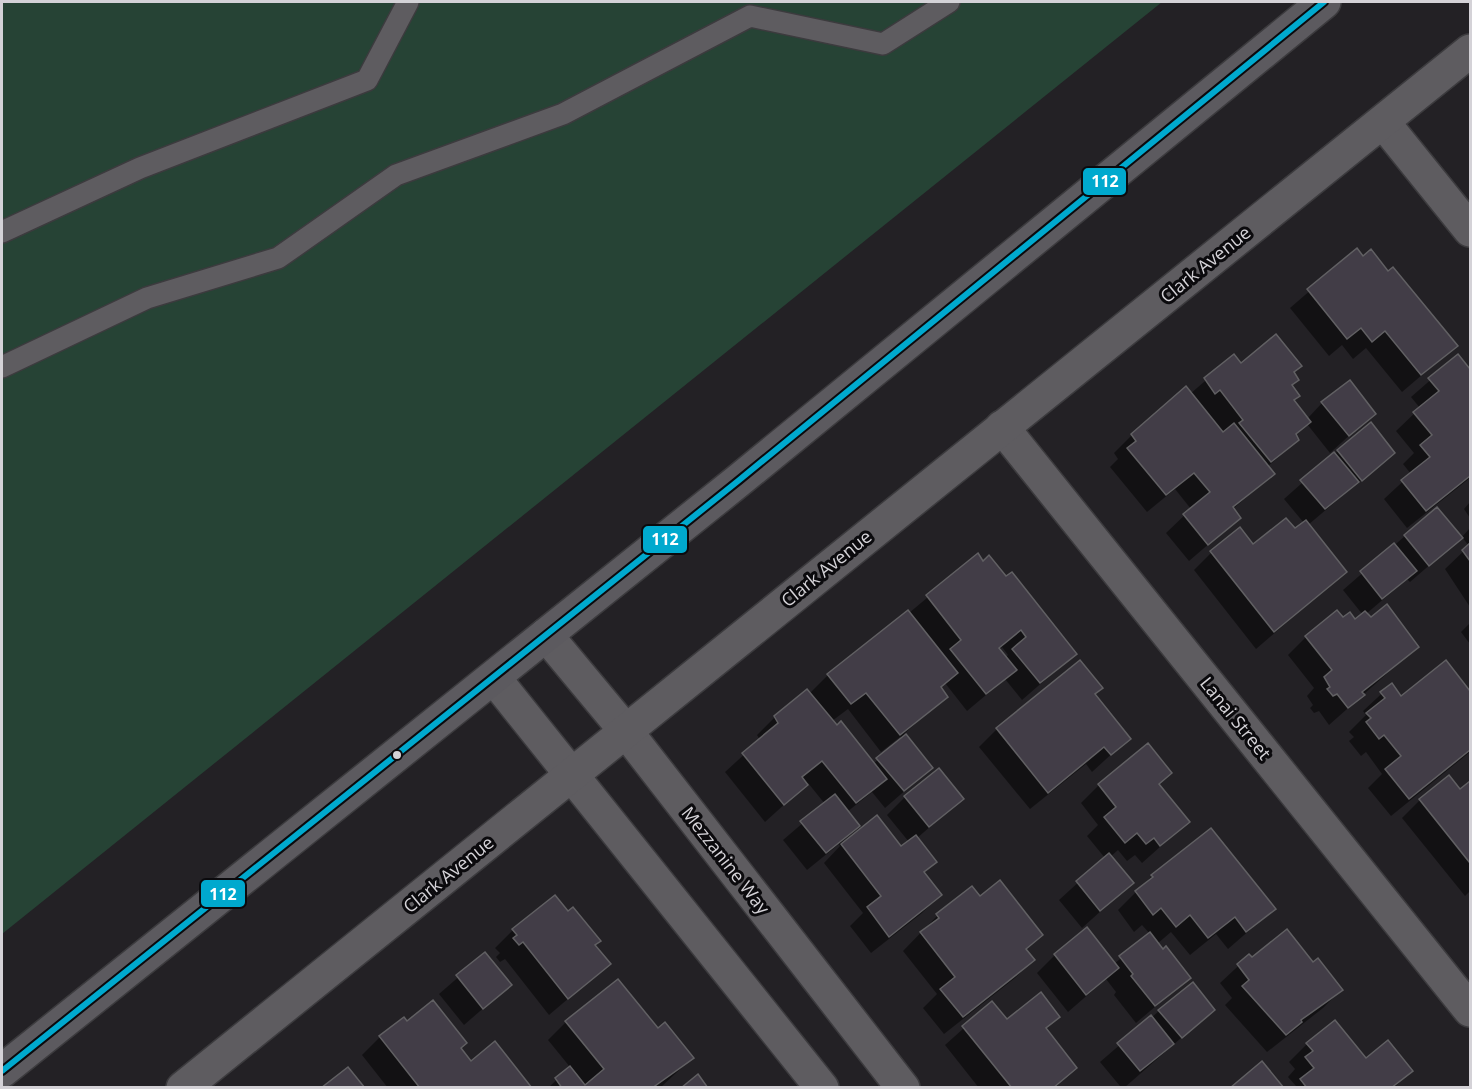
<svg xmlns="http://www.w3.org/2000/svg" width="1472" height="1089" viewBox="0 0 1472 1089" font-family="'Open Sans',sans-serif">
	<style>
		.green { fill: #264335 }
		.shadow { fill: #0007; fill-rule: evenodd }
		.building { fill: #423d47; stroke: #616063; stroke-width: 1.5 }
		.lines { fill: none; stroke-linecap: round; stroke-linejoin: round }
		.lane-casing { stroke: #3c3b3e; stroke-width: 24 }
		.street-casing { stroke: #3c3b3e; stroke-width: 36 }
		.secondary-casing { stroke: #3c3b3e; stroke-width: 36 }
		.lane { stroke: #5e5c60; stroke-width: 21 }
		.street { stroke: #5e5c60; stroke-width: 33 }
		.secondary { stroke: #5c5a5f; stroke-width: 33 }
		.bus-1-casing { stroke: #0b0a0d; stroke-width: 10 }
		.bus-1 { stroke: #00a9ce; stroke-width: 6 }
		.bus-dot { fill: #d4d2d7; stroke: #0b0a0d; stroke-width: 2 }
		.labels { text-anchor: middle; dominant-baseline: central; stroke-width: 6; stroke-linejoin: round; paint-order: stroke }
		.street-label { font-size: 18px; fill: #d4d2d7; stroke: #0b0a0d }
		.line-badge { stroke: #0b0a0d; stroke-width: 2 }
		.badge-label { font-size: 16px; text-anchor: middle; font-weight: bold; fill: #fff }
	</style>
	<rect width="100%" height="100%" fill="#232125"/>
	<path class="green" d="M2,2H1162L2,934Z"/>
	<g class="shadow">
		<path d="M1357,250L1363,258L1388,273L1456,346L1402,392L1366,348L1353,359L1342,345L1329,356L1290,308Z"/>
		<path d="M1234,356L1240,365L1293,373V401L1307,419L1322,403L1374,413L1330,453L1307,424L1295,436L1298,440L1267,467L1273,474L1233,509L1239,518L1189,561L1166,533L1191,509L1175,489L1147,512L1110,467L1118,459L1114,453L1132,435L1186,388L1190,394Z"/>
		<path d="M1458,356L1470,372V478L1407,528L1384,499L1411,474L1403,464L1414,453L1396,431L1420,408L1411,397Z"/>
		<path d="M1338,451L1393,453L1308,525L1345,572L1256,649L1194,570L1212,552L1253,546L1295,531L1304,523L1284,499Z"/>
		<path d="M1470,502V518L1464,509Z"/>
		<path d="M1470,528V607L1445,569L1469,546L1462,537L1410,582L1407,579L1366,614L1417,647L1329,725L1319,711L1314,713L1310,708L1313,705L1307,696L1314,688L1288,655L1306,637L1343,619L1355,621L1363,615L1343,590L1405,536L1461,538Z"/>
		<path d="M977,556L1075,654L1022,700L1005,679L967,711L945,683L940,689L946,696L904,734L931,768L885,808L872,792L847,812L858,825L841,843L842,844L901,848L909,842L887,815L905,797L962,799L916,839L935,862L924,873L940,895L922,913L871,953L850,926L863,913L824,863L840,846L839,844L807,870L783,840L825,804L808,783L765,822L725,772L760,740L757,735L775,717L807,691L809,694L828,675L909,613ZM1002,647L1008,655L1005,658L999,650ZM848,709L881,752L900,737L902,739L873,764L832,721Z"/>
		<path d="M1470,623V644L1461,632Z"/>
		<path d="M1445,662L1470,693V752L1391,816L1368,788L1382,774L1366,752L1361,756L1349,741L1354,737L1349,732L1366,715L1363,711L1391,685L1401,698Z"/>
		<path d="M1094,695L1129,738L1092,772L1086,764L1030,809L979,747L997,729Z"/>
		<path d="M1470,783V891L1465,896L1402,818L1420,800L1460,791Z"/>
		<path d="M1099,785H1158L1188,822L1142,863L1135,855L1127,861L1118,850L1110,857L1132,883L1082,928L1059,900L1105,858L1087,836L1098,825L1081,803Z"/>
		<path d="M1211,830L1274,909L1228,949L1216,934L1190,955L1171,932L1157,944L1189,978L1136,1023L1114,995L1116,992L1106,979L1068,1012L1037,973L1055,955L1114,964L1150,934L1142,925L1134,932L1118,910L1152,876Z"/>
		<path d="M972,888L980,898L1041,935L1025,950L1033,960L1015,978L944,1034L923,1008L937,994L903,951L937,916Z"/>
		<path d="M513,930L594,945L609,964L549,1015L505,959L500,962L496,957L500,953L495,948Z"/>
		<path d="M485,954L510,985L464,1025L439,994Z"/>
		<path d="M1249,956L1251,959L1313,964L1341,990L1323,1008L1267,1052L1225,1005L1232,998L1220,983Z"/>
		<path d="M992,1003L1007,1021L1058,1017L1045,1030L1075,1068L1055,1088H979L945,1045Z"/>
		<path d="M1213,1010L1124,1088H1118L1120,1086L1100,1062L1159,1011Z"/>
		<path d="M566,1022L657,1030L692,1058L660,1088H548L570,1067L548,1040Z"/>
		<path d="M407,1023L459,1048L471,1063L530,1088H388L362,1055L380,1037Z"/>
		<path d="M1307,1044L1366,1061L1411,1070L1394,1088H1294L1296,1086L1288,1077L1295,1069L1289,1062Z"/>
	</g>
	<g class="building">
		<path d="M1357,248L1363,256L1371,249L1388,271L1393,267L1458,346L1421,375L1385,331L1372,342L1361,328L1347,339L1307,289Z"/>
		<path d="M1276,334L1302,366L1294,372L1299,380L1292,385L1300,396L1294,400L1311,422L1296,434L1299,440L1271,462L1239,423L1243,420L1220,390L1215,394L1204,378L1234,354L1241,363Z"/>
		<path d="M1458,354L1470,369V476L1426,511L1401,480L1430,457L1420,445L1432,435L1413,412L1439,391L1428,378Z"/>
		<path d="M1350,380L1376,414L1349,436L1321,402Z"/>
		<path d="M1186,386L1223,432L1234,423L1275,474L1233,507L1241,518L1208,545L1183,514L1210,492L1194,473L1166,495L1127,448L1136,441L1131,434Z"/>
		<path d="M1371,422L1395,453L1362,481L1337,450Z"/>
		<path d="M1334,452L1359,482L1325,509L1300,480Z"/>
		<path d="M1437,507L1463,538L1429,566L1404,535Z"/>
		<path d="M1286,518L1295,528L1306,520L1347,572L1274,632L1210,551L1240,527L1253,544Z"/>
		<path d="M1394,543L1417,571L1382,599L1360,571Z"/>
		<path d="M1470,543V561L1462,550Z"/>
		<path d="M978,553L983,561L989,555L1006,576L1012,572L1077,654L1040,683L1012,649L1026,637L1021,630L999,648L1017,670L986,694L950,649L961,640L926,595Z"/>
		<path d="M1387,604L1419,647L1362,692L1365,695L1348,708L1337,694L1333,696L1327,689L1330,687L1324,677L1332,670L1305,636L1337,610L1343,617L1350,612L1355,619L1365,611L1371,617Z"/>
		<path d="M908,610L958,673L941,687L948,697L900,735L866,693L851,704L827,674Z"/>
		<path d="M1080,660L1103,688L1095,694L1131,739L1111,755L1104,747L1048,793L996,728Z"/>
		<path d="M1446,660L1470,691V750L1409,799L1385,769L1401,756L1384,735L1379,739L1366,722L1371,718L1366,713L1385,698L1380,692L1392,683L1401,696Z"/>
		<path d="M807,689L837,725L841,721L887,779L856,803L822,761L802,777L808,785L784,805L742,753L778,723L774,716Z"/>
		<path d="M906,734L933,768L904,791L876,758Z"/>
		<path d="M1148,743L1172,773L1159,784L1190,822L1160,846L1154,838L1146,844L1137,833L1125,843L1104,817L1116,807L1098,784Z"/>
		<path d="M939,768L964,799L929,827L904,796Z"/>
		<path d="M1449,775L1460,789L1470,781V863L1419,799Z"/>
		<path d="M835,794L860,826L826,853L800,821Z"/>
		<path d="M877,815L901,846L916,835L937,862L924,872L942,895L889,937L867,907L881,896L841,844Z"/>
		<path d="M1211,828L1276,909L1246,932L1235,917L1208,938L1190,915L1176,927L1161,908L1153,915L1135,891L1153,877L1151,875Z"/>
		<path d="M1109,853L1134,883L1100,911L1076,881Z"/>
		<path d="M1000,880L1043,935L1026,949L1035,960L963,1017L940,989L955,977L920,932L939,918L936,914L972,886L980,896Z"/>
		<path d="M555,895L568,911L573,907L601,941L595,945L611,964L568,999L523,942L519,945L513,938L517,935L512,929Z"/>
		<path d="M1087,927L1119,968L1086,995L1054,954Z"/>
		<path d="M1287,929L1313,962L1318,958L1343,990L1301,1020L1302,1022L1286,1035L1242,986L1249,980L1237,964L1249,954L1252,957Z"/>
		<path d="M1150,932L1163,949L1166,946L1191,978L1155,1006L1131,976L1133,974L1119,956Z"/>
		<path d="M485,952L512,985L483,1009L456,975Z"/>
		<path d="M618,979L658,1028L665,1022L694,1058L652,1088H562L555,1078L570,1066L585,1085L604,1069L565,1021Z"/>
		<path d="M1193,982L1215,1010L1182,1038L1158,1010Z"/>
		<path d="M1041,992L1060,1017L1046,1028L1077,1068L1053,1088H1012L962,1026L992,1001L1007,1019Z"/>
		<path d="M433,1000L467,1043L461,1048L471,1061L495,1041L532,1088H420L379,1036L404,1017L407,1021Z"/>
		<path d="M1151,1015L1174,1044L1140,1071L1117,1043Z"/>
		<path d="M1335,1020L1366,1058L1388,1040L1413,1071L1391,1088H1307L1300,1079L1314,1068L1305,1057L1313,1051L1306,1043Z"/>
		<path d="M1262,1061L1284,1088H1230Z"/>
		<path d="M348,1067L365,1088H321Z"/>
		<path d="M698,1074L708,1088H681Z"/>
	</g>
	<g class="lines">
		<defs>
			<g id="lane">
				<path d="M2,232L140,168L367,80L408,2"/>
				<path d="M2,367L147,298L278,258L396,175L563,114L750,16L883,44L949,2"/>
			</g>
			<g id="street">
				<path d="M1383,122L1470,230"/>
				<path d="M1002,427L1470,1010"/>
				<path d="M546,635L625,730L903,1088"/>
				<path d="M494,678L822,1088"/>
				<path d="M183,1088L1470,51"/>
			</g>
			<path id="secondary" d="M2,1071L738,481L1324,2"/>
		</defs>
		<use href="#lane" class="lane-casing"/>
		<use href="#street" class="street-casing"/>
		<use href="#secondary" class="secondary-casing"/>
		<use href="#lane" class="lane"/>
		<use href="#street" class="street"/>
		<use href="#secondary" class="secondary"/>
		<defs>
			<path id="bus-1" d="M2,1071L738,481L1324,2"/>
		</defs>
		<use href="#bus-1" class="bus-1-casing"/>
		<use href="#bus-1" class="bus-1"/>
	</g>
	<circle class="bus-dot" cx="397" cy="755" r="5"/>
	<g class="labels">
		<g class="street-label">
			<text transform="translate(1205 264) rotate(-39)">Clark Avenue</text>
			<text transform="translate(826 568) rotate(-39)">Clark Avenue</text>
			<text transform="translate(1236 718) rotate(51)">Lanai Street</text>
			<text transform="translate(726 860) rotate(52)">Mezzanine Way</text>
			<text transform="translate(448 874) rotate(-39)">Clark Avenue</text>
		</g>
	</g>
	<g class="line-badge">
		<rect x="1082" y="167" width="45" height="29" rx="6" fill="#00a9ce"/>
		<rect x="642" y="525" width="46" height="29" rx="6" fill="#00a9ce"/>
		<rect x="200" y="879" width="46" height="29" rx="6" fill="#00a9ce"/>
	</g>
	<g class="badge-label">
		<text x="1105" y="187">112</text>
		<text x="665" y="545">112</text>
		<text x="223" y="900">112</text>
	</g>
	<rect width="1472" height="1089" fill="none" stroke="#d4d2d7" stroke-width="6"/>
</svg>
